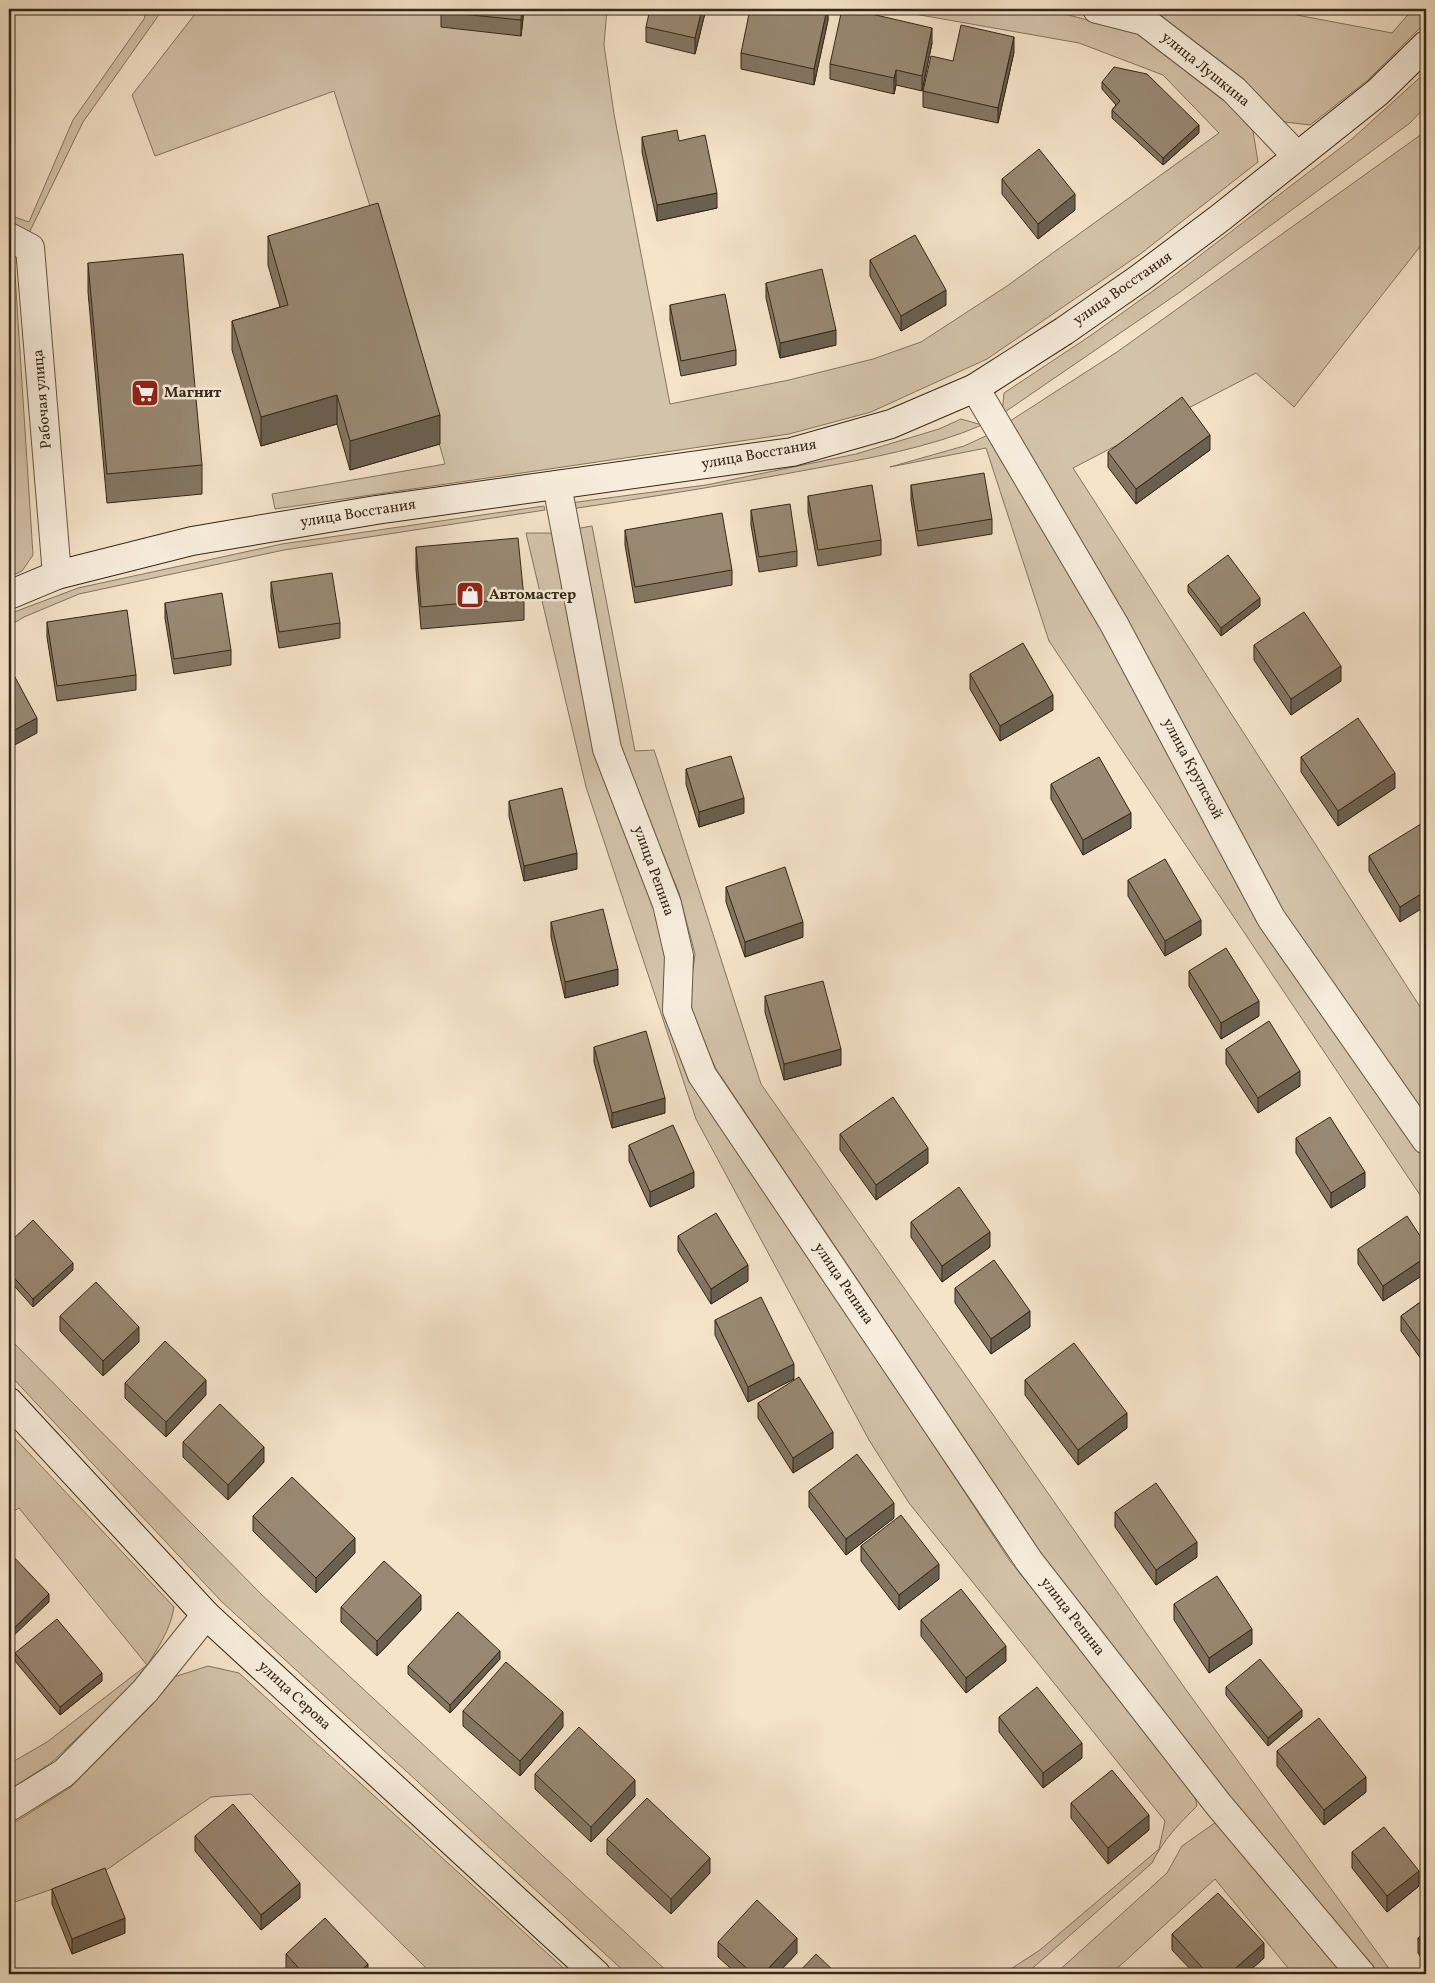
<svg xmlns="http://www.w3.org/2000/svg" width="1435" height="1983" viewBox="0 0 1435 1983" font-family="Vollkorn,serif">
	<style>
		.green { fill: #d4c3ab; stroke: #847460 }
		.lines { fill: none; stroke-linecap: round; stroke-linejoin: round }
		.minor-casing { stroke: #655542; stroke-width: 30 }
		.secondary-casing { stroke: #352615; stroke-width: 30 }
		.minor { stroke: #f8eddd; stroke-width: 28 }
		.secondary { stroke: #f8eddd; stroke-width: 28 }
		.wall { fill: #847563; stroke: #352615 }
		.shaded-wall { fill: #6b5f50; stroke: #352615 }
		.building { fill: #998873; stroke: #352615 }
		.labels { text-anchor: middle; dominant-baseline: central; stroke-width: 5; stroke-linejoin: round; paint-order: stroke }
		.street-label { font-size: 15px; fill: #352615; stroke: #f8eddd }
		.poi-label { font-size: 15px; font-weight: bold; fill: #352615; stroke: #f8eddd; text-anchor: start }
	</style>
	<rect width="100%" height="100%" fill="#f5e3ca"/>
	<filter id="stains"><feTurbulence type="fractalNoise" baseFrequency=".004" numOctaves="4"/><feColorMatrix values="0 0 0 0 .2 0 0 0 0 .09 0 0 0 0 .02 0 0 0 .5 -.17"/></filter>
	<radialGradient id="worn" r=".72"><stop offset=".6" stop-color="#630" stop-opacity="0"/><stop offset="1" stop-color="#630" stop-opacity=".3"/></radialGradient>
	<g class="green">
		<path d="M147,9H163L83,122L29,233L9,224V215L29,222L73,120L144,19Z"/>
		<path d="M199,9H607L604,45L614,114L670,404L789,380L873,359L921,342L1007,286L1219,133L1163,75L1079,43L886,9H1045L1142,34L1224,99L1253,131L1258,162L1139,255L987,359L871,412L789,434L275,509L272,494L445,464L378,232L334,91L155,156L132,95Z"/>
		<path d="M1145,9H1265L1392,33L1413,9H1426V22L1368,80L1310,125L1285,122L1236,77Z"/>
		<path d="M1426,72V106L1410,123L1180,292L1002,414L1004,393L1090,336L1164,283L1352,139Z"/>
		<path d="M1426,131V239L1294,407L1256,373L1073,468L1426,1016V1120L1277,906L1007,423L1117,352Z"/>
		<path d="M9,256L14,258L33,555L22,571L9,577V494L10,490L9,479Z"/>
		<path d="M961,419L982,425C932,447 866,459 812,469C732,484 652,497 571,509L570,503L706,485L856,454L939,429Z"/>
		<path d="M988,435L1104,631L1256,920L1426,1157V1204L1049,641L986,448L890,467L964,446Z"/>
		<path d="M544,506L545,510L284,550L79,594L24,617L9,626V614L78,588L282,544Z"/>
		<path d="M592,526L635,751L654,750L761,1084L1184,1687L1393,1974H1375L1227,1796L1043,1556L716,1069L688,1007L695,954L679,893L619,748L575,529Z"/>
		<path d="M526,533H555L655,901L697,1086L1010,1561L1193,1787L1197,1806C1179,1824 1163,1840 1152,1863L1026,1974H1003L1040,1950L1159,1849L1165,1821L909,1503L869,1440L696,1119L586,787Z"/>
		<path d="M9,1338L262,1595L670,1974H627L221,1601L9,1374Z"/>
		<path d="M9,1432L174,1607C170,1634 151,1658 137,1681L51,1763L9,1790V1764L47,1742L147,1665L19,1508L9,1514Z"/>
		<path d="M208,1666L239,1673L570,1974H432L251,1794L211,1797L105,1871L9,1904V1826L71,1787L152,1705L171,1678Z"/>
		<path d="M1219,1820L1345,1974H1293L1215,1879L1111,1974H1055L1167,1873L1182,1846Z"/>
	</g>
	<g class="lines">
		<defs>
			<g id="minor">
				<path d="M1097,9L1144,21L1234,90L1297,156"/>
				<path d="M9,237L30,248L57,575"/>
				<path d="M975,388L1114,624L1271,918L1426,1140"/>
				<path d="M557,485L607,749L667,904L679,956L677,1010L702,1075L1029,1561L1218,1804L1361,1974"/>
				<path d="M9,1807L64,1773L145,1691L206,1615"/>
			</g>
			<g id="secondary">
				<path d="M9,595L57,575L192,541L376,510L792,452L891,424L975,388L1064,331L1140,278L1220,218L1378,92L1426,45"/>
				<path d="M9,1402L206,1615L596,1974"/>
			</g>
		</defs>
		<use href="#minor" class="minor-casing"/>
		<use href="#secondary" class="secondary-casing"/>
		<use href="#minor" class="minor"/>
		<use href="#secondary" class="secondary"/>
	</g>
	<g class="wall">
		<path d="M524,9L521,36L441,27V12Z"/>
		<path d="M706,9L695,54L646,42V27Z"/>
		<path d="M828,9V20L814,85L741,69V53Z"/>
		<path d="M932,43L922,91L896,85L894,94L830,79V64Z"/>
		<path d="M1014,52L998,123L923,107V91L953,61Z"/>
		<path d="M1102,82L1199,133L1163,165L1112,118V110L1116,105L1102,89Z"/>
		<path d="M642,137L679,141L717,208L657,221L642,152Z"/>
		<path d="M1002,179L1075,210L1038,239L1002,194Z"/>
		<path d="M268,236L440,444L350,470L337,424L261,446L232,350V321L280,307L268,265Z"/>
		<path d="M870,260L946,305L901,331L870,276Z"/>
		<path d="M88,263L202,465V494L107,503L88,292Z"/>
		<path d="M766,283L836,345L780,358L766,298Z"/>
		<path d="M670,305L736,350V365L681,376L670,320Z"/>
		<path d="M1210,450L1136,504L1108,467V452Z"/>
		<path d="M911,485L992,519V534L918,546L911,500Z"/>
		<path d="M808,496L881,540V555L818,566L808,512Z"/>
		<path d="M751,510L797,551V566L759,572L751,525Z"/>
		<path d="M625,530L732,570V585L635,603L625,545Z"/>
		<path d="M416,547L524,598V620L421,629L416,569Z"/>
		<path d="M271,582L340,623V638L279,648L271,597Z"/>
		<path d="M1188,585L1260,606L1221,636L1188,592Z"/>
		<path d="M165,603L231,650V665L174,674L165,618Z"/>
		<path d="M47,622L136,675V690L57,701L47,637Z"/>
		<path d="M1254,645L1341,681L1291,715L1254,660Z"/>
		<path d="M970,674L1053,710L1000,741L970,689Z"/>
		<path d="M1301,757L1395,788L1338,826L1301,772Z"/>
		<path d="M686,769L744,813L699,827L686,784Z"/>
		<path d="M1051,784L1131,828L1083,855L1051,799Z"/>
		<path d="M509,801L577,869L524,881L509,816Z"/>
		<path d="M1426,825L1400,922L1369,871V856Z"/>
		<path d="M1128,880L1201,935L1165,956L1128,896Z"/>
		<path d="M726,887L803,937L745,957L726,902Z"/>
		<path d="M551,922L618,985L565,998L551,937Z"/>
		<path d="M1426,934V961L1421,953V938Z"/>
		<path d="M1189,971L1259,1016L1221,1039L1189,986Z"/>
		<path d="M765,996L841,1065L784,1080L765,1012Z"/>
		<path d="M594,1047L665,1113L612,1128L594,1062Z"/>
		<path d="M1226,1049L1300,1086L1258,1113L1226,1064Z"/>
		<path d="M840,1134L928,1163L876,1200L840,1150Z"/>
		<path d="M1296,1138L1365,1187L1331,1208L1296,1153Z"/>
		<path d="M629,1145L694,1187L650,1207L629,1161Z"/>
		<path d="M911,1222L990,1247L942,1282L911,1237Z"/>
		<path d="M678,1236L748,1281L711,1304L678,1251Z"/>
		<path d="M9,1243L73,1270L33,1307L9,1280Z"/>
		<path d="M1426,1245V1273L1383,1301L1358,1264V1249Z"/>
		<path d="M955,1288L1030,1327L991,1354L955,1303Z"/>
		<path d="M1426,1298V1366L1401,1331V1316Z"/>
		<path d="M60,1316L139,1342L103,1376L60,1331Z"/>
		<path d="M715,1320L794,1379L748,1402L715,1335Z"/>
		<path d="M1025,1380L1127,1428L1078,1465L1025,1395Z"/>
		<path d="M125,1383L206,1395L166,1437L125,1398Z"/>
		<path d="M758,1403L833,1448L793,1473L758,1418Z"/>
		<path d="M183,1442L264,1462L228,1500L183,1457Z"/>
		<path d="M809,1491L894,1518L846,1555L809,1507Z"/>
		<path d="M1115,1512L1197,1557L1156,1585L1115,1527Z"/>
		<path d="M253,1516L355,1553L316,1593L253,1531Z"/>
		<path d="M861,1546L939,1579L899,1610L861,1561Z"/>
		<path d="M1174,1604L1252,1644L1209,1673L1174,1620Z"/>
		<path d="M341,1607L421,1610L377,1656L341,1622Z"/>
		<path d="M921,1620L1006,1661L966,1693L921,1636Z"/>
		<path d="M15,1653L102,1681L60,1715L15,1661Z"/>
		<path d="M500,1659L450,1713L408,1674V1666Z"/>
		<path d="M1226,1687L1302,1717L1268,1746L1226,1695Z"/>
		<path d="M463,1711L563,1727L520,1776L463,1726Z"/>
		<path d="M999,1717L1082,1758L1043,1788L999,1732Z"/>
		<path d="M1277,1751L1366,1792L1324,1825L1277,1766Z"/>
		<path d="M535,1774L635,1796L591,1842L535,1789Z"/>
		<path d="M1071,1803L1149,1830L1108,1864L1071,1818Z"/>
		<path d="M195,1836L300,1898L261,1930L195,1851Z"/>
		<path d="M607,1839L710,1873L671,1914L607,1854Z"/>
		<path d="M1352,1852L1419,1886L1387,1912L1352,1868Z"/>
		<path d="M52,1889L125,1933L72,1954L52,1904Z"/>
		<path d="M1426,1931V1965L1418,1953V1938Z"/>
		<path d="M1172,1934L1264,1958L1246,1974H1195L1172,1950Z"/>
		<path d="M718,1942L797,1953L777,1974H737L718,1957Z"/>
		<path d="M286,1954L368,1974H290L286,1970Z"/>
	</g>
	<g class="shaded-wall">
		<path d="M522,9H524L521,36V20Z"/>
		<path d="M702,9H706L695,54V38Z"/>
		<path d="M827,9H828V20L814,85V69Z"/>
		<path d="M932,28V43L922,91V76Z"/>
		<path d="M1014,37V52L998,123V108Z"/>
		<path d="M896,70V85L894,94V78Z"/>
		<path d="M1199,125V133L1163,165V158Z"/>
		<path d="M717,193V208L657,221V205Z"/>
		<path d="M1075,194V210L1038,239V224Z"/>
		<path d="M946,290V305L901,331V316Z"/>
		<path d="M836,330V345L780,358V343Z"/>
		<path d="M337,395V424L261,446V417Z"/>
		<path d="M440,415V444L350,470V441Z"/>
		<path d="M1210,435V450L1136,504V489Z"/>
		<path d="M1260,598V606L1221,636V628Z"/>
		<path d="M1341,666V681L1291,715V699Z"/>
		<path d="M1053,695V710L1000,741V726Z"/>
		<path d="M37,718V733L9,748V733Z"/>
		<path d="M1395,773V788L1338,826V811Z"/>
		<path d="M744,798V813L699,827V812Z"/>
		<path d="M1131,813V828L1083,855V840Z"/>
		<path d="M577,853V869L524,881V866Z"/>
		<path d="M1426,891V906L1400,922V907Z"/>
		<path d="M1201,920V935L1165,956V941Z"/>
		<path d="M803,922V937L745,957V942Z"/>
		<path d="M618,969V985L565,998V982Z"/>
		<path d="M1259,1001V1016L1221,1039V1023Z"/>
		<path d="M841,1049V1065L784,1080V1064Z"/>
		<path d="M1300,1071V1086L1258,1113V1098Z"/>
		<path d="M665,1098V1113L612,1128V1113Z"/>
		<path d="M928,1148V1163L876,1200V1185Z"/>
		<path d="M694,1172V1187L650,1207V1192Z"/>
		<path d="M1365,1172V1187L1331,1208V1193Z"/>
		<path d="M990,1232V1247L942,1282V1266Z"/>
		<path d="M1426,1257V1273L1383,1301V1286Z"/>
		<path d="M73,1263V1270L33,1307V1299Z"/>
		<path d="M748,1265V1281L711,1304V1289Z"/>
		<path d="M1030,1311V1327L991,1354V1339Z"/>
		<path d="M139,1327V1342L103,1376V1361Z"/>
		<path d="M794,1364V1379L748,1402V1387Z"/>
		<path d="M206,1380V1395L166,1437V1422Z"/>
		<path d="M1127,1413V1428L1078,1465V1450Z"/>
		<path d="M833,1432V1448L793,1473V1458Z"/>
		<path d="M264,1447V1462L228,1500V1485Z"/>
		<path d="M894,1503V1518L846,1555V1539Z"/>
		<path d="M355,1538V1553L316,1593V1578Z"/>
		<path d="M1197,1542V1557L1156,1585V1570Z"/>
		<path d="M939,1564V1579L899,1610V1595Z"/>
		<path d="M49,1594V1602L9,1640V1633Z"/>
		<path d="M421,1595V1610L377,1656V1641Z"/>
		<path d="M1252,1629V1644L1209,1673V1658Z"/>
		<path d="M1006,1646V1661L966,1693V1678Z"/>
		<path d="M500,1651V1659L450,1713V1705Z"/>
		<path d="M102,1673V1681L60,1715V1707Z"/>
		<path d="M1302,1710V1717L1268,1746V1738Z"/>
		<path d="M563,1712V1727L520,1776V1761Z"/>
		<path d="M1082,1743V1758L1043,1788V1773Z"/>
		<path d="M1366,1777V1792L1324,1825V1810Z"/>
		<path d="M635,1780V1796L591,1842V1827Z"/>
		<path d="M1149,1815V1830L1108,1864V1848Z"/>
		<path d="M710,1858V1873L671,1914V1899Z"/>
		<path d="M1419,1871V1886L1387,1912V1896Z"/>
		<path d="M300,1883V1898L261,1930V1915Z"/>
		<path d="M125,1918V1933L72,1954V1939Z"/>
		<path d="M797,1938V1953L777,1974H763Z"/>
		<path d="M1264,1943V1958L1246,1974H1229Z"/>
		<path d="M368,1964V1974H357Z"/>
	</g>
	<g class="building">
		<path d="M441,9H522L521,20L441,12Z"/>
		<path d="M650,9H702L695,38L646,27Z"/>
		<path d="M750,9H827L814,69L741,53Z"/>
		<path d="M842,9H850L932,28L922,76L896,70L894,78L830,64Z"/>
		<path d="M961,25L1014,37L998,108L923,91L931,56L953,61Z"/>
		<path d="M1114,67L1147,74L1199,125L1163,158L1112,110L1120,101L1102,82Z"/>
		<path d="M677,130L679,141L705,135L717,193L657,205L642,137Z"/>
		<path d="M1039,149L1075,194L1038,224L1002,179Z"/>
		<path d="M378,203L440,415L350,441L337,395L261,417L232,321L288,305L268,236Z"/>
		<path d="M915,235L946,290L901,316L870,260Z"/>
		<path d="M183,254L202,465L107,474L88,263Z"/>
		<path d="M822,269L836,330L780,343L766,283Z"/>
		<path d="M725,294L736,350L681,361L670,305Z"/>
		<path d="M1182,397L1210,435L1136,489L1108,452Z"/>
		<path d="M984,473L992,519L918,531L911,485Z"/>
		<path d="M872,485L881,540L818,550L808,496Z"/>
		<path d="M790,504L797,551L759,557L751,510Z"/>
		<path d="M722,513L732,570L635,587L625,530Z"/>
		<path d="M518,538L524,598L421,607L416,547Z"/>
		<path d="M1228,555L1260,598L1221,628L1188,585Z"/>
		<path d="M332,573L340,623L279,632L271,582Z"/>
		<path d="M222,593L231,650L174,659L165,603Z"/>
		<path d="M127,610L136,675L57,686L47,622Z"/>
		<path d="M1304,612L1341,666L1291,699L1254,645Z"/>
		<path d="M1023,643L1053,695L1000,726L970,674Z"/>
		<path d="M9,666L37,718L9,733Z"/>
		<path d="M1358,718L1395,773L1338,811L1301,757Z"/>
		<path d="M731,756L744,798L699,812L686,769Z"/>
		<path d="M1099,757L1131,813L1083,840L1051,784Z"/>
		<path d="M562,788L577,853L524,866L509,801Z"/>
		<path d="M1424,822L1426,825V891L1400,907L1369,856Z"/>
		<path d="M1165,859L1201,920L1165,941L1128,880Z"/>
		<path d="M785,867L803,922L745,942L726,887Z"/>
		<path d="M603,909L618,969L565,982L551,922Z"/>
		<path d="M1426,934V945L1421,938Z"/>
		<path d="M1226,948L1259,1001L1221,1023L1189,971Z"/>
		<path d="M823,981L841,1049L784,1064L765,996Z"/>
		<path d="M1269,1021L1300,1071L1258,1098L1226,1049Z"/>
		<path d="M646,1031L665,1098L612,1113L594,1047Z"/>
		<path d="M893,1097L928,1148L876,1185L840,1134Z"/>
		<path d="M1330,1117L1365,1172L1331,1193L1296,1138Z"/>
		<path d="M673,1125L694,1172L650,1192L629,1145Z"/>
		<path d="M959,1187L990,1232L942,1266L911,1222Z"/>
		<path d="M716,1213L748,1265L711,1289L678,1236Z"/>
		<path d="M1407,1216L1426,1245V1257L1383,1286L1358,1249Z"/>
		<path d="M33,1220L73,1263L33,1299L9,1272V1243Z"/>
		<path d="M994,1260L1030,1311L991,1339L955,1288Z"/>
		<path d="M96,1282L139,1327L103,1361L60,1316Z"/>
		<path d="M761,1297L794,1364L748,1387L715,1320Z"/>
		<path d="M1426,1298V1350L1401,1316Z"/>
		<path d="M165,1341L206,1380L166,1422L125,1383Z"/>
		<path d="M1074,1343L1127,1413L1078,1450L1025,1380Z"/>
		<path d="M799,1377L833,1432L793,1458L758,1403Z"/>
		<path d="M220,1404L264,1447L228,1485L183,1442Z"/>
		<path d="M857,1454L894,1503L846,1539L809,1491Z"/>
		<path d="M292,1477L355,1538L316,1578L253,1516Z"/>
		<path d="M1156,1483L1197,1542L1156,1570L1115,1512Z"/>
		<path d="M901,1515L939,1564L899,1595L861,1546Z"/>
		<path d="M9,1552L49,1594L9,1633Z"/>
		<path d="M384,1561L421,1595L377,1641L341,1607Z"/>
		<path d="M1217,1576L1252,1629L1209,1658L1174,1604Z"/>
		<path d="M961,1589L1006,1646L966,1678L921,1620Z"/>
		<path d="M458,1612L500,1651L450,1705L408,1666Z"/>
		<path d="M57,1619L102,1673L60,1707L15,1653Z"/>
		<path d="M1260,1659L1302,1710L1268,1738L1226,1687Z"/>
		<path d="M506,1662L563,1712L520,1761L463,1711Z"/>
		<path d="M1037,1687L1082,1743L1043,1773L999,1717Z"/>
		<path d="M1319,1718L1366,1777L1324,1810L1277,1751Z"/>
		<path d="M579,1727L635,1780L591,1827L535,1774Z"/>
		<path d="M1112,1770L1149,1815L1108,1848L1071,1803Z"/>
		<path d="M647,1798L710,1858L671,1899L607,1839Z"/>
		<path d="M233,1804L300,1883L261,1915L195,1836Z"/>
		<path d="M1384,1827L1419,1871L1387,1896L1352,1852Z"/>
		<path d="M105,1868L125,1918L72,1939L52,1889Z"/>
		<path d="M1218,1893L1264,1943L1229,1974H1208L1172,1934Z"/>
		<path d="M757,1900L797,1938L763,1974H753L718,1942Z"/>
		<path d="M325,1918L368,1964L357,1974H304L286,1954Z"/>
		<path d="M1426,1931V1949L1418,1938Z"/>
		<path d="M816,1954L837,1974H797Z"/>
	</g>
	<defs>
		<symbol id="supermarket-square" viewBox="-11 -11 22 22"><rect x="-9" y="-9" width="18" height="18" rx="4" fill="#8f2418" stroke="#f8eddd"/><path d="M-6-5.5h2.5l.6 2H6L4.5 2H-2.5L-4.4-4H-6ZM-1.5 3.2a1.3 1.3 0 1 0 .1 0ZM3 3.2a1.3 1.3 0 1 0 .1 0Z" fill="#fff"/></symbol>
		<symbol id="shop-square" viewBox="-11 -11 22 22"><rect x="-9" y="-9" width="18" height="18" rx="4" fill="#8f2418" stroke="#f8eddd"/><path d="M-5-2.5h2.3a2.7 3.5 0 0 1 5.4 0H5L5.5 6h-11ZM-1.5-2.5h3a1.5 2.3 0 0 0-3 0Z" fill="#fff"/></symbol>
	</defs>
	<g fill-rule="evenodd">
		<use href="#supermarket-square" x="129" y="377" width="32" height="32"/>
		<use href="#shop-square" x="454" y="579" width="32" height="32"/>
	</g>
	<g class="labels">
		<g class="street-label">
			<text transform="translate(1205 70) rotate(39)">улица Лушкина</text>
			<text transform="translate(1123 289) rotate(-35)">улица Восстания</text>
			<text transform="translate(43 399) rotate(-95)">Рабочая улица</text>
			<text transform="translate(759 455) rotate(-10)">улица Восстания</text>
			<text transform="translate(358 514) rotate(-9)">улица Восстания</text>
			<text transform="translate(1192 769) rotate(62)">улица Крупской</text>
			<text transform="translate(653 871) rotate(70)">улица Репина</text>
			<text transform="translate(843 1284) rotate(56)">улица Репина</text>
			<text transform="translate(1072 1617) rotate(52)">улица Репина</text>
			<text transform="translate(294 1696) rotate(43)">улица Серова</text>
		</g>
		<g class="poi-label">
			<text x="164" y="393">Магнит</text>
			<text x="489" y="595">Автомастер</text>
		</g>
	</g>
	<rect width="1435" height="1983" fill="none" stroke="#f5e3ca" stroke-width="30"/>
	<rect x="10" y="10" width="1415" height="1963" fill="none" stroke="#352615" stroke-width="2.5"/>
	<rect x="15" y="15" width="1405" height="1953" fill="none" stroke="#352615"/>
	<rect width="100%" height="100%" filter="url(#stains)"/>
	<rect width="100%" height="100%" fill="url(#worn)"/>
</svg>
